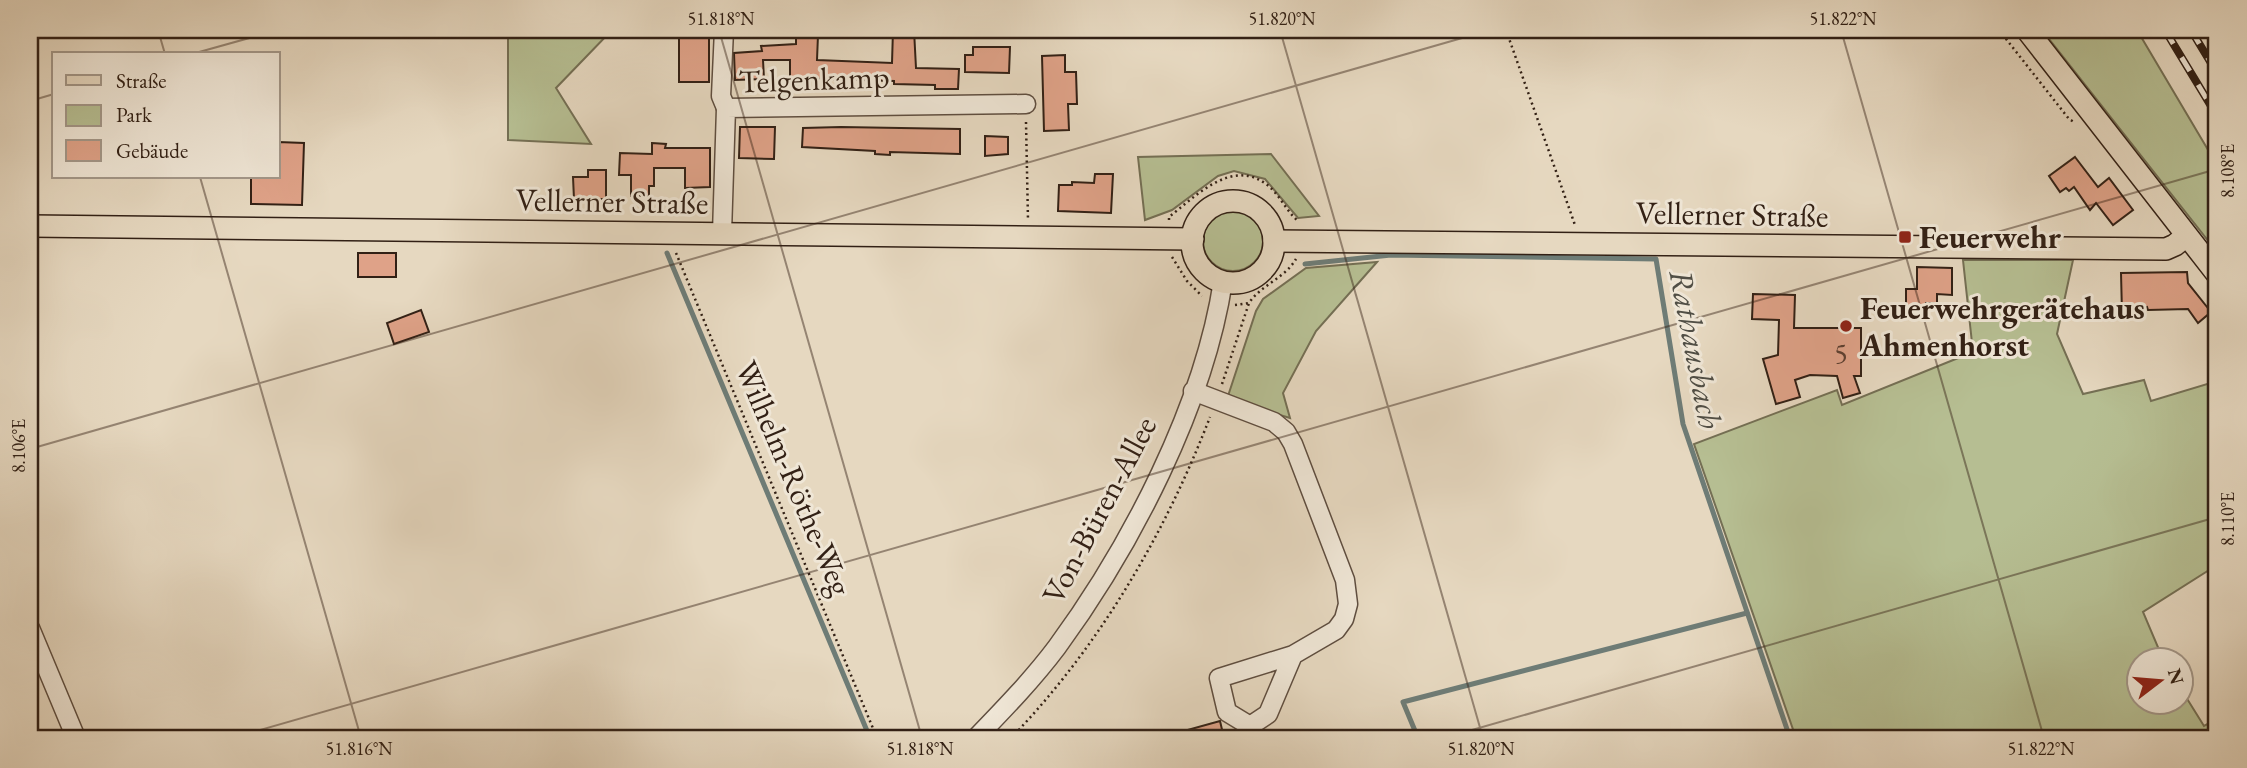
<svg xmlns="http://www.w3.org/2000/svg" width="2247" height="768" viewBox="0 0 2247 768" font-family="'EB Garamond',serif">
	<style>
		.green { fill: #b6be92; stroke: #746f54; stroke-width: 2 }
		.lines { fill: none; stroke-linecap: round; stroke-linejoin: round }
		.stream { stroke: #6e7c76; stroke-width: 5 }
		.building { fill: #dfa288; stroke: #322015; stroke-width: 2 }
		.minor-casing { stroke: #5f4e40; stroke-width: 21 }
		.major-casing { stroke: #322015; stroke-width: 24 }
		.path { stroke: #322015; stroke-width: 2.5; stroke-dasharray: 2 3.5; stroke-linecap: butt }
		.minor { stroke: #efe6d6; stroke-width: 18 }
		.major { stroke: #e6d8c0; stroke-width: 21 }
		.rail-casing { stroke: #322015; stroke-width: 8 }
		.rail { stroke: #efe6d6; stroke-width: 5; stroke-dasharray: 16; stroke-linecap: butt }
		.ticks { fill: none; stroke: #322015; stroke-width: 2; stroke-opacity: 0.45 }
		.poi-dot { fill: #8f2418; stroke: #efe6d6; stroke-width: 2.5 }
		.labels { text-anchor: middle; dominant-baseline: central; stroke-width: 6; stroke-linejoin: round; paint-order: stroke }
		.number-label { font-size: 28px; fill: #5d4032 }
		.street-label { font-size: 32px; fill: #322015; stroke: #efe6d6 }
		.poi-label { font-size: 32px; font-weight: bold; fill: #322015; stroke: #efe6d6; text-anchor: start }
		.water-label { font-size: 33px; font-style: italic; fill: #504e45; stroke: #efe6d6 }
		.neatline { fill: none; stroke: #322015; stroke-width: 2.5 }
		.ticks-label { font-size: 18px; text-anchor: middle; fill: #322015 }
	</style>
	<rect width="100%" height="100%" fill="#e6d8c0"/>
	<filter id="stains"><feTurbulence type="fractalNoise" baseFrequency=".00286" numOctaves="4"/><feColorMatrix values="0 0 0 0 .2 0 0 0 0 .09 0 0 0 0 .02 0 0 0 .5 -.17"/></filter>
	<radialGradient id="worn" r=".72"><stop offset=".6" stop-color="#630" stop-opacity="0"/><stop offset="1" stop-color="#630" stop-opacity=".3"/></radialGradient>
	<g class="green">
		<path d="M508,30H612L556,88L591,144L508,140Z"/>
		<path d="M2042,30H2137L2217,165V252Z"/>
		<path d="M1271,154L1319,216L1298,218L1265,179L1234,171L1218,176L1172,210L1145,220L1138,157Z"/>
		<circle cx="1233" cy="241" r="30"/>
		<path d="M1963,260H2073L2057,334L2083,394L2144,380L2151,401L2217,381V565L2143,612L2163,659L2138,660V702H2180L2181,689L2204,726L2217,719V738H1796L1694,444L1837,390L1842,405L1973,352Z"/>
		<path d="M1377,262L1316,331L1283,393L1290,418L1227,399L1256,311L1263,299L1306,268Z"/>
	</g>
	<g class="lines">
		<g class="stream">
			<path d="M667,253L870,738"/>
			<path d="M1305,264L1391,255L1656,259L1683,424L1790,738"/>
			<path d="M1418,738L1403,702L1747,613"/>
		</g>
	</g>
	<g class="building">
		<path d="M893,30H914L916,68L959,69L958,89H935V85L894,84V81L790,78V60H763L764,79L735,80L734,53L762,51L761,46L796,44V34L818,35L817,60L892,63Z"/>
		<path d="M679,36L709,37V82H679Z"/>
		<path d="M973,47H1010L1009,73L965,72V55H973Z"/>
		<path d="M1065,55V72H1076L1077,104H1068L1069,130L1044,131L1042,56Z"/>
		<path d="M740,127H775L774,159L739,158Z"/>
		<path d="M841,127L960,129V154L890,152V155L875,154V151L802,147L803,128Z"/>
		<path d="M985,136L1008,137V154L985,156Z"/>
		<path d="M278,142L304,143L302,205L251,204V177H278Z"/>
		<path d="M652,143L666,144L665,148H710V187L685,188V168H654V186H649V196H631V175H619L620,153L652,154Z"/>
		<path d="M2075,157L2098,187L2109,178L2133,210L2113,225L2096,203L2090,210L2074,187L2069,191L2066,188L2060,192L2049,176Z"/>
		<path d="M588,170H606V199H574L573,177H588Z"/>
		<path d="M1095,174H1113L1111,213L1058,211L1059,185H1072V182L1094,183Z"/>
		<rect x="358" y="253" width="38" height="24"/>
		<path d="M1917,267L1952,268V295L1937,294V303H1926V314H1906V289H1917Z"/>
		<path d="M2187,272L2188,283L2211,312L2198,323L2188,309L2148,310L2147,307L2122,313L2121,273Z"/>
		<path d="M1753,294L1795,295L1794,328H1861V376H1854L1860,393L1843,398L1837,376L1810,375L1795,380L1800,397L1776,404L1763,359L1778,355L1779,320L1752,319Z"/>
		<path d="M421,310L429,332L394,344L387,323Z"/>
		<path d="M1220,721L1224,738H1173V734Z"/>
	</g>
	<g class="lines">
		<defs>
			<g id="minor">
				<path d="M724,30L721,96L726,108"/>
				<path d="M722,233L726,108L1026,104"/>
				<path d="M1193,391L1274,422L1286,432L1293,444L1345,580L1348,604L1344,619L1336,630L1293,655L1268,714L1250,726L1227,712L1219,678L1293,655"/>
				<path d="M30,628L76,738"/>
				<path d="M976,738C1004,709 1033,679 1057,647C1131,546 1204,406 1223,281"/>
			</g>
			<g id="major">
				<path d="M2027,30L2217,274"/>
				<circle cx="1233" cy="242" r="41"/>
				<path d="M30,226L1193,239"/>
				<path d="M1274,241L2166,249L2175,245L2186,236"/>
			</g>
		</defs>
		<use href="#minor" class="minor-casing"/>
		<use href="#major" class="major-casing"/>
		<g class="path">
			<path d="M1506,30L1575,225"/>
			<path d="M1999,30L2069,119L2074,122"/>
			<path d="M1026,122L1028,220"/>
			<path d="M1169,220V217C1195,197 1231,158 1266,184C1279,193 1286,211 1298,221"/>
			<path d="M676,253L877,738"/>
			<path d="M1172,257L1187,281L1202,296"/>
			<path d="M1235,305L1249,303"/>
			<path d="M1222,384L1249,303C1261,285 1285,278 1296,259"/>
			<path d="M1011,738C1099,647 1165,534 1210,417"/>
		</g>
		<use href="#minor" class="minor"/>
		<use href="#major" class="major"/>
		<defs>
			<g id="rail">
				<path d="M2165,30L2217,116"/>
				<path d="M2191,30L2217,73"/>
			</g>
		</defs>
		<use href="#rail" class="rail-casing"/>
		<use href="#rail" class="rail"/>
	</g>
	<path class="ticks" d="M158,30L165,54M719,30L922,738M1280,30L1483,738M1841,30L2044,738M192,54L278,30M30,101L54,94M200,177L361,738M30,449L1490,30M232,738L2217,169M1444,738L2217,517"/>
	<g class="poi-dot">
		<rect x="1898" y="230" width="14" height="14" rx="3.5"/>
		<circle cx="1846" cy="326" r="7"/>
	</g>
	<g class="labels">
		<g class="number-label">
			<text x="1841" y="353">5</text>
		</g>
		<g class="street-label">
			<text transform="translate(814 79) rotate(-2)">Telgenkamp</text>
			<text transform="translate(612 201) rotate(1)">Vellerner Straße</text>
			<text transform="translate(1732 214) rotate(1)">Vellerner Straße</text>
			<text transform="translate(794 478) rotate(67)">Wilhelm-Röthe-Weg</text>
			<text transform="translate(1099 510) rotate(-62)">Von-Büren-Allee</text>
		</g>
		<g class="poi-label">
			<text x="1919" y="237">Feuerwehr</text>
			<text x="1860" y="308">Feuerwehrgerätehaus<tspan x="1860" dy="37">Ahmenhorst</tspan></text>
		</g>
		<g class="water-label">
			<text transform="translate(1696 349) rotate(79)">Rathausbach</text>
		</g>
	</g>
	<rect width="2247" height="768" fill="none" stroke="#e6d8c0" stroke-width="77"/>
	<rect x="52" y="52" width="228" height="126" fill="#efe6d6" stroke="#a39789" stroke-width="2"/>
	<rect x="66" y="75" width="35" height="10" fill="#e6d8c0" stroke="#a39789" stroke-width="2"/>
	<text x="116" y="88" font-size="21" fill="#322015">Straße</text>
	<rect x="66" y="105" width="35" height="21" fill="#b6be92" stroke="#a39789" stroke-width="2"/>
	<text x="116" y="122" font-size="21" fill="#322015">Park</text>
	<rect x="66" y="140" width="35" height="21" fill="#dfa288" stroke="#a39789" stroke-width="2"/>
	<text x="116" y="158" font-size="21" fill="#322015">Gebäude</text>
	<g transform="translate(2160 681) rotate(74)"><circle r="33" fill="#efe6d6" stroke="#a39789" stroke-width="2"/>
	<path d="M0-5L12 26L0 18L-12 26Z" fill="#8f2418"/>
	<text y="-10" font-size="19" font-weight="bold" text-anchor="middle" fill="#322015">N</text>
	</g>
	<rect x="38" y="38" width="2170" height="692" class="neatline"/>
	<g class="ticks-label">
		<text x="721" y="25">51.818°N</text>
		<text x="1282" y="25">51.820°N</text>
		<text x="1843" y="25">51.822°N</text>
		<text transform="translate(2228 171) rotate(-90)" y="6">8.108°E</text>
		<text transform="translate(19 446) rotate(-90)" y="6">8.106°E</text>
		<text transform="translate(2228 519) rotate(-90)" y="6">8.110°E</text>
		<text x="359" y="755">51.816°N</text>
		<text x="920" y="755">51.818°N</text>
		<text x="1481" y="755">51.820°N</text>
		<text x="2041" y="755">51.822°N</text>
	</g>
	<rect width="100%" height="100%" filter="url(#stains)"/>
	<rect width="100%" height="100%" fill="url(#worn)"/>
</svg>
